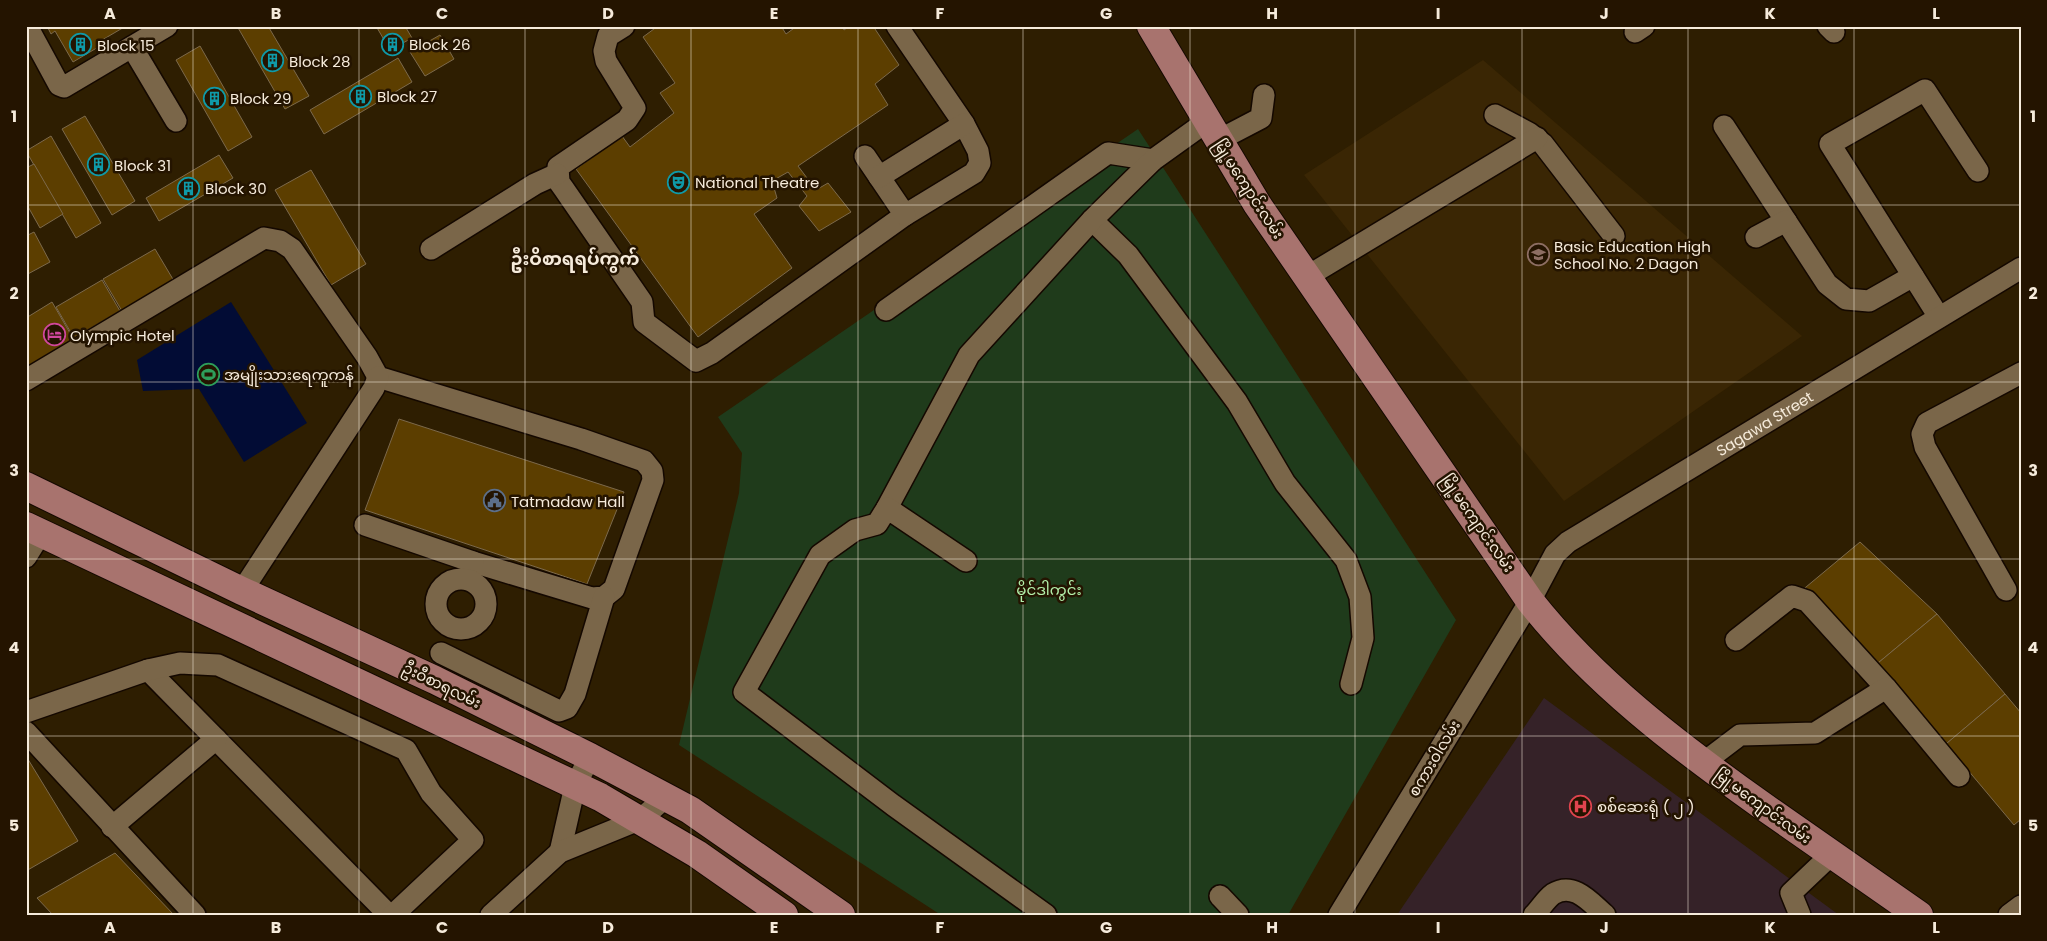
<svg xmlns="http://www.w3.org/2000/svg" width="2047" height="941" viewBox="0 0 2047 941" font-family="Poppins,'Noto Sans Myanmar',sans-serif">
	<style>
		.built { fill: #3a2604 }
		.medical { fill: #352228 }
		.green { fill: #1f3b1b }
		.water { fill: #020c35 }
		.building { fill: #5c3e00; stroke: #7c694b }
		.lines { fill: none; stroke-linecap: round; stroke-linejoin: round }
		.minor-casing { stroke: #140800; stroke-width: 24 }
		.major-casing { stroke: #140800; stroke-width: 30 }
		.minor { stroke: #7a6649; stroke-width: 21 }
		.major { stroke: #a8736e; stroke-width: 28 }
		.grid { fill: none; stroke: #f6ebdb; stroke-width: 1; stroke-opacity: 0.55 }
		.labels { text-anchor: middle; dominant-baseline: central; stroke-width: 5; stroke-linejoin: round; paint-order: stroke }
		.poi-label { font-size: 15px; fill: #f6ebdb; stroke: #241400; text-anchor: start }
		.street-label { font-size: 15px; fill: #f6ebdb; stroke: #241400 }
		.park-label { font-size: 15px; fill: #b3f0aa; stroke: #241400 }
		.quarter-label { font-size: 18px; font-weight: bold; fill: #f6ebdb; stroke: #241400 }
		.neatline { fill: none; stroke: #f6ebdb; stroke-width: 2 }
		.grid-label { font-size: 16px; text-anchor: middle; font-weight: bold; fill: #f6ebdb }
	</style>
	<rect width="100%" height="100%" fill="#2e1e01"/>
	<path class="built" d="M1483,60L1802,336L1564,501L1304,175Z"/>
	<path class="medical" d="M1544,698L1839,915H1397Z"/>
	<path class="green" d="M1138,129L1456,620L1288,915H941L679,745L739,493L742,453L718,417Z"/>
	<path class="water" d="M231,302L307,423L244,462L199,389L143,391L137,360Z"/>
	<g class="building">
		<path d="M47,26H126L97,43L100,46L73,62L55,31L51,34Z"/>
		<path d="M237,26H268L309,96L285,109Z"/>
		<path d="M376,26H405L412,38L390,50Z"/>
		<path d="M658,26H781L786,34L797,26H842L844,30L850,26H873L899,65L875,84L888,105L798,166L816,190L828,183L851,212L819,231L799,206L807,196L788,172L772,181L777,198L754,214L792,268L698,337L576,169L622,136L630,147L674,113L660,93L675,83L643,37Z"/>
		<path d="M440,35L454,59L425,76L410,52Z"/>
		<path d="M200,46L252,137L228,151L176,60Z"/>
		<path d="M398,58L412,82L324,134L310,110Z"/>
		<path d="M85,116L135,201L112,215L62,129Z"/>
		<path d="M51,136L101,223L76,238L26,151Z"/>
		<path d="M219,155L233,178L159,221L146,198Z"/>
		<path d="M34,164L63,214L40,228L26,203V168Z"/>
		<path d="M311,170L366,264L331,285L275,190Z"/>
		<path d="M34,232L50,262L26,275V236Z"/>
		<path d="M155,249L174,281L122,311L103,279Z"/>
		<path d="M102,280L120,311L74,338L56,307Z"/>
		<path d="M52,302L74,340L26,368V318Z"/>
		<path d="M399,419L624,492L587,584L365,510Z"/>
		<path d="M1860,542L1937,614L1878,663L1800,592Z"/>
		<path d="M1937,614L2005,694L1946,744L1878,663Z"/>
		<path d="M2005,694L2021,713V819L2014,825L1946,744Z"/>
		<path d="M26,756L78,841L26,871Z"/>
		<path d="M115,853L174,915H53L37,898Z"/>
	</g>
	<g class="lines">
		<defs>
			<g id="minor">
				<path d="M27,26L59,85L64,87L167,26"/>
				<path d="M624,26L608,36L604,51L606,61L635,108L627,120L558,167L559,182L564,189L642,302L644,322L696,361L712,353L905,215L974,173L980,163L978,151L964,124L897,26"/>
				<path d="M1828,26L1834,32"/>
				<path d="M1635,32L1644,26"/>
				<path d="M132,47L176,121"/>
				<path d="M1495,115L1529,133L1543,144L1614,236"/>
				<path d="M1724,126L1827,284L1846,299L1869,301L1913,276"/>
				<path d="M1217,141L1261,118L1264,95"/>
				<path d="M865,156L905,215"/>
				<path d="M879,177L964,124"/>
				<path d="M1092,220L1128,255L1237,402L1285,483L1346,560L1360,597L1363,638L1351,684"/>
				<path d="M1756,237L1786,221"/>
				<path d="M431,249L535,184L557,174"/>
				<path d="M1308,276L1537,138"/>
				<path d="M886,310L1108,153L1153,160"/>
				<path d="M1939,317L1830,144L1925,90L1978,171"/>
				<path d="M26,380L264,238L280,241L292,249L367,357L378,377L581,439L644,461L652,471L653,480L614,589L604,597L592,598L473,562L469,580"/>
				<path d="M887,508L969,355L1092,220L1153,160L1206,122"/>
				<path d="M365,525L473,562"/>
				<path d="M26,557L41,533"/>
				<path d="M966,561L887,508L877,524L855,530L820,555L744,692L893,805L1046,915"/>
				<circle cx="461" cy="604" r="25"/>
				<path d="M2006,590L1925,447L1922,434L1927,423L2021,373"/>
				<path d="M242,591L374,388L378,377"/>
				<path d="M1736,640L1792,596L1807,601L1886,688"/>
				<path d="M441,653L559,711L567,708L575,694L604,597"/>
				<path d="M148,670L389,915"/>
				<path d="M26,712L148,670L180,663L218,665L406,750L431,793L473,840L393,915"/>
				<path d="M26,732L195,915"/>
				<path d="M1703,763L1740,735L1815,733L1886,688L1959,776"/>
				<path d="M112,827L216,739"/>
				<path d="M560,852L575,786L590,757"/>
				<path d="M1220,896L1238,915"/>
				<path d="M491,915L560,852L641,819L666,797"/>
				<path id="s1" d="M1339,915L1530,601L1555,554L1568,542L2021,268"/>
				<path d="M1534,915C1540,909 1546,899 1553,894C1574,881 1591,903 1605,915"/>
				<path d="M1800,915L1791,893L1831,855"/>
				<path d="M2009,915L2021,906"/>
			</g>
			<g id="major">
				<path d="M1151,26L1257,204L1530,601C1594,682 1677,745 1760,804C1813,841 1866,878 1919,915"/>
				<path d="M26,486L242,591L435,680L590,757L690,810L841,915"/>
				<path d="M26,526L600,797L697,854L784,915"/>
			</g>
		</defs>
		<use href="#minor" class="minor-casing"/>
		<use href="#major" class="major-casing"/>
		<use href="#minor" class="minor"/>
		<use href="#major" class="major"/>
	</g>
	<path class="grid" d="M193,26V915M359,26V915M525,26V915M691,26V915M858,26V915M1023,26V915M1190,26V915M1355,26V915M1522,26V915M1688,26V915M1854,26V915M26,205H2021M26,382H2021M26,559H2021M26,736H2021"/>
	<defs>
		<symbol id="building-ring" viewBox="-11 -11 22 22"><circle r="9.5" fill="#241400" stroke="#0f9aa8" stroke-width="1.5"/><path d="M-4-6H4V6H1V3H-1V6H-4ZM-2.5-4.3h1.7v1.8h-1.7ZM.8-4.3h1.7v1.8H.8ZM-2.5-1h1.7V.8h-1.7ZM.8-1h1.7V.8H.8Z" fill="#0f9aa8"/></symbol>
		<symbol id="theatre-ring" viewBox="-11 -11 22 22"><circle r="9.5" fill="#241400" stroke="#0f9aa8" stroke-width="1.5"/><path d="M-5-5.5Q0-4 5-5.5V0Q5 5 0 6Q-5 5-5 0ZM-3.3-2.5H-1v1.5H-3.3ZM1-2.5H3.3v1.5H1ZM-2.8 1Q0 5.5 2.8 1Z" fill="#0f9aa8"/></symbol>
		<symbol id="school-ring" viewBox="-11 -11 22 22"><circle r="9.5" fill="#241400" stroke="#8d6e63" stroke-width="1.5"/><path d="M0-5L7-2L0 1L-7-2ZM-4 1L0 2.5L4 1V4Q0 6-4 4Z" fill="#8d6e63"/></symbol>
		<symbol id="hotel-ring" viewBox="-11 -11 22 22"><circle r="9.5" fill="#241400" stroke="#d1479c" stroke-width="1.5"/><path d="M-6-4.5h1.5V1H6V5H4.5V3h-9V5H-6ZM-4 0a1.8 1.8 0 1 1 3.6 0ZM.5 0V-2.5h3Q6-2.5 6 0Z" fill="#d1479c"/></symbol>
		<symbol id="stadium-ring" viewBox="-11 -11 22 22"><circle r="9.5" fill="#241400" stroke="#2e9e5b" stroke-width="1.5"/><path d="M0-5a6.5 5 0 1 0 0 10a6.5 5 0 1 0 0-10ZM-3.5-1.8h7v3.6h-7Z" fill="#2e9e5b"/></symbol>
		<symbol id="civic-ring" viewBox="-11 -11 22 22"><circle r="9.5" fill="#241400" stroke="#5c6f8a" stroke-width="1.5"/><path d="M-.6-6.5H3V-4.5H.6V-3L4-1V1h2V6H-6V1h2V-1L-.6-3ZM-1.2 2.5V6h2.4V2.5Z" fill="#5c6f8a"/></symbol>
		<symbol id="hospital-ring" viewBox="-11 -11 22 22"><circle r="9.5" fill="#241400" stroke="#e0444e" stroke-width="1.5"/><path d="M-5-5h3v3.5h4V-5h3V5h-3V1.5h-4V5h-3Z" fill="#e0444e"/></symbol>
	</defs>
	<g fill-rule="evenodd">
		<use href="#building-ring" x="380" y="32" width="25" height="25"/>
		<use href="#building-ring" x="68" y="32" width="25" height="25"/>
		<use href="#building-ring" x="260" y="48" width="25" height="25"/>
		<use href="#building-ring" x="348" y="84" width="25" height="25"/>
		<use href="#building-ring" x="202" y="86" width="25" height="25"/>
		<use href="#building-ring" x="86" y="152" width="25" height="25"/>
		<use href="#theatre-ring" x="666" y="170" width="25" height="25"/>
		<use href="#building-ring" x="176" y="176" width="25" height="25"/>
		<use href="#school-ring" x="1526" y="242" width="25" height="25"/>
		<use href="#hotel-ring" x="42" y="322" width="25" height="25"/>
		<use href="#stadium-ring" x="196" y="362" width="25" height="25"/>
		<use href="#civic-ring" x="482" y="488" width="25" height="25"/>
		<use href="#hospital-ring" x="1568" y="794" width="25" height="25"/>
	</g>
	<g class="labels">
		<g class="poi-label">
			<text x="409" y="44">Block 26</text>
			<text x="97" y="45">Block 15</text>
			<text x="289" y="61">Block 28</text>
			<text x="377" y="96">Block 27</text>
			<text x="230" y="98">Block 29</text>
			<text x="114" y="165">Block 31</text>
			<text x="695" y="182">National Theatre</text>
			<text x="205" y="188">Block 30</text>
			<text x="1554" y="246">Basic Education High<tspan x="1554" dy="17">School No. 2 Dagon</tspan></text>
			<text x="70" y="335">Olympic Hotel</text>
			<text x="224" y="374">အမျိုးသားရေကူကန်</text>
			<text x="511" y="501">Tatmadaw Hall</text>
			<text x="1597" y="806">စစ်ဆေးရုံ ( ၂ )</text>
		</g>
		<g class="street-label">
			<text transform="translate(1249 189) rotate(57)">မြို့မကျောင်းလမ်း</text>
			<text stroke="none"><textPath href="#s1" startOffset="668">Sagawa Street</textPath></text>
			<text transform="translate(1478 523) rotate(55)">မြို့မကျောင်းလမ်း</text>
			<text transform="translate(442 685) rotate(26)">ဦးဝီစာရလမ်း</text>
			<text transform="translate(1434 758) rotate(-59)">စကားဝါလမ်း</text>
			<text transform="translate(1763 806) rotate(36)">မြို့မကျောင်းလမ်း</text>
		</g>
		<g class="park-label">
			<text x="1049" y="589">မိုင်ဒါကွင်း</text>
		</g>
		<g class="quarter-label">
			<text x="575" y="258">ဦးဝိစာရရပ်ကွက်</text>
		</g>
	</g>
	<rect width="2047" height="941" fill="none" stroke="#241400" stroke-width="55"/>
	<rect x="28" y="28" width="1992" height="886" class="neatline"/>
	<g class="grid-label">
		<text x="110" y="19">A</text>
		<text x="276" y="19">B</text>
		<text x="442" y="19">C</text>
		<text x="608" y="19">D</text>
		<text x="774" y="19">E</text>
		<text x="940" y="19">F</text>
		<text x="1106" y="19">G</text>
		<text x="1272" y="19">H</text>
		<text x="1438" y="19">I</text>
		<text x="1604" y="19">J</text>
		<text x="1770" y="19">K</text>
		<text x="1936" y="19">L</text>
		<text x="14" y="122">1</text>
		<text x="2033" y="122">1</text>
		<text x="14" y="299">2</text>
		<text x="2033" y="299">2</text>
		<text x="14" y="476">3</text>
		<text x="2033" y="476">3</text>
		<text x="14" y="653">4</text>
		<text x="2033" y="653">4</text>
		<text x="14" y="831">5</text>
		<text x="2033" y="831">5</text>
		<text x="110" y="933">A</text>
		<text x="276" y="933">B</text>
		<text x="442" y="933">C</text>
		<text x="608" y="933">D</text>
		<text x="774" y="933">E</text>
		<text x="940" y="933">F</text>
		<text x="1106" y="933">G</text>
		<text x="1272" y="933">H</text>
		<text x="1438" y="933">I</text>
		<text x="1604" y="933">J</text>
		<text x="1770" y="933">K</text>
		<text x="1936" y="933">L</text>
	</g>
</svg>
